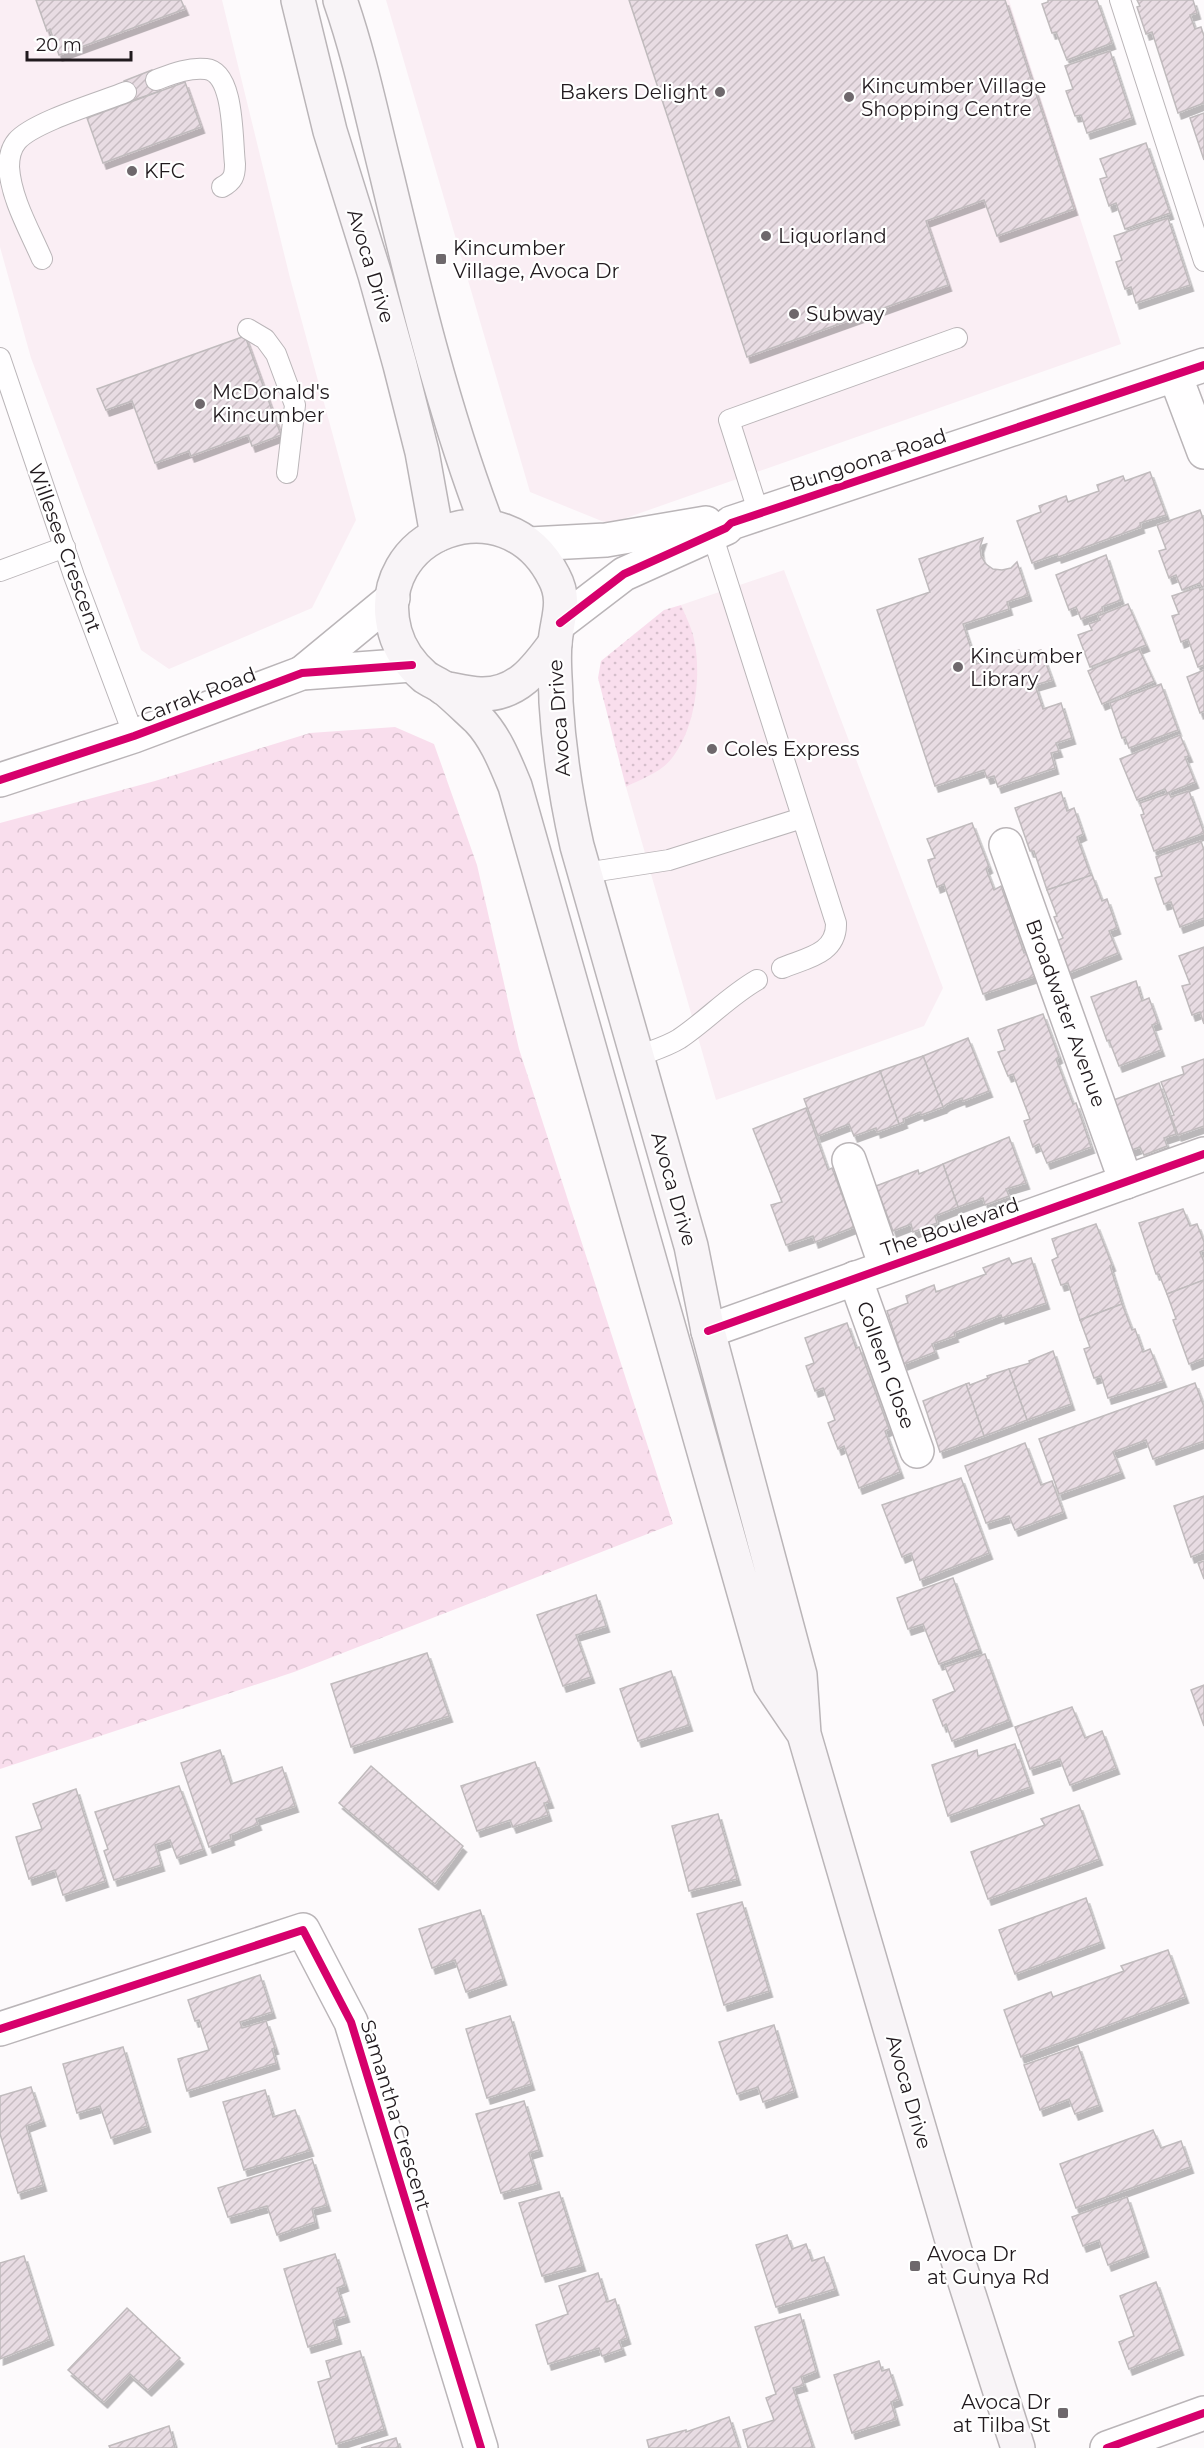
<svg xmlns="http://www.w3.org/2000/svg" width="1204" height="2448" viewBox="0 0 1204 2448" font-family="Montserrat,sans-serif">
	<style>
		.built { fill: #faeef4 }
		.grass { fill: url(#grass-dots) }
		.forest { fill: url(#forest-crowns) }
		.building { fill: url(#building-hatch); stroke: #c0bbbd; stroke-width: 1.5; filter: url(#shadow) }
		.lines { fill: none; stroke-linecap: round; stroke-linejoin: round }
		.lane-casing { stroke: #bab5b8; stroke-width: 22 }
		.street-casing { stroke: #bab5b8; stroke-width: 36 }
		.secondary-casing { stroke: #bab5b8; stroke-width: 36 }
		.lane { stroke: #fffeff; stroke-width: 20 }
		.street { stroke: #fffeff; stroke-width: 33 }
		.secondary { stroke: #f8f4f7; stroke-width: 33 }
		.cycleway-casing { stroke: #fff; stroke-width: 11 }
		.cycleway { stroke: #d6006c; stroke-width: 8 }
		.poi-dot { fill: #6e686c; stroke: #fff; stroke-width: 2 }
		.labels { text-anchor: middle; dominant-baseline: central; stroke-width: 4.5; stroke-linejoin: round; paint-order: stroke }
		.poi-label { font-size: 20px; fill: #211a1e; stroke: #fff; text-anchor: start }
		.street-label { font-size: 20px; fill: #211a1e; stroke: #fff }
	</style>
	<defs>
		<pattern id="grass-dots" width="8" height="8" patternUnits="userSpaceOnUse" patternTransform="scale(1.5)"><rect width="8" height="8" fill="#f9deed"/><path d="M2 2h.1M6 6h.1" fill="none" stroke="#d5becb" stroke-width="1.8" stroke-linecap="round"/></pattern>
		<pattern id="forest-crowns" width="20" height="18" patternUnits="userSpaceOnUse" patternTransform="scale(1.5)"><rect width="20" height="18" fill="#f9deed"/><path d="M2 6a3 3 0 1 1 6 0M12 15a3 3 0 1 1 6 0" fill="none" stroke="#d5becb"/></pattern>
		<pattern id="building-hatch" width="6" height="6" patternUnits="userSpaceOnUse" patternTransform="scale(1.5)"><rect width="6" height="6" fill="#e8dce3"/><path d="M-1 1l2-2M0 6l6-6M5 7l2-2" fill="none" stroke="#c7bcc2"/></pattern>
		<filter id="shadow"><feDropShadow dx="3.5" dy="6" stdDeviation="0" flood-color="#0004"/></filter>
	</defs>
	<rect width="100%" height="100%" fill="#fdfafc"/>
	<g class="built">
		<path d="M0,0H222L290,278L356,520L312,608L169,669L141,650L31,358L0,247Z"/>
		<path d="M386,0H1009L1121,344L609,524L530,492Z"/>
		<path d="M784,570L943,988L924,1026L716,1100L626,787L655,772L695,643L681,605Z"/>
	</g>
	<path class="grass" d="M681,605C686,617 693,630 695,644C701,679 695,729 672,758C662,772 641,779 626,787L598,678L601,661L664,610Z"/>
	<path class="forest" d="M395,727L434,744L477,865L519,1049L673,1524L294,1672L0,1769V823L155,781L310,733Z"/>
	<g class="building">
		<path d="M36,0H181L185,9L59,55L50,29L47,31Z"/>
		<path d="M629,0H1005L1074,209L997,236L984,200L926,221L948,285L747,357Z"/>
		<path d="M1048,0H1097L1112,43L1067,60L1056,32L1052,33L1042,4L1048,2Z"/>
		<path d="M1137,0H1193L1197,13L1190,15L1195,29L1201,27L1204,36V103L1178,113L1152,32L1146,34L1137,7L1140,6Z"/>
		<path d="M1110,51L1132,118L1087,133L1081,115L1075,116L1066,91L1073,89L1065,66Z"/>
		<path d="M152,70L160,91L131,101L124,81Z"/>
		<path d="M185,82L201,127L103,163L87,118Z"/>
		<path d="M1204,113V160L1190,118Z"/>
		<path d="M1146,143L1170,213L1125,229L1116,203L1109,206L1100,179L1107,177L1100,159Z"/>
		<path d="M1168,218L1190,285L1136,303L1131,287L1125,289L1116,262L1122,260L1114,236Z"/>
		<path d="M245,336L281,435L252,446L248,435L191,456L189,451L155,463L132,401L106,410L97,389Z"/>
		<path d="M1150,472L1166,515L1140,523L1141,527L1058,557L1057,554L1032,563L1017,521L1041,512L1039,506L1066,496L1068,502L1099,491L1097,485L1123,476L1125,481Z"/>
		<path d="M1200,510L1204,521V586L1202,587L1200,583L1182,590L1176,575L1169,578L1159,551L1166,549L1157,525Z"/>
		<path d="M983,538L980,547L981,556L986,564L993,569L1002,570L1011,568L1017,562L1028,595L1007,602L1009,609L963,624L976,664L1019,650L1021,657L1041,650L1052,680L1035,685L1043,709L1061,703L1072,738L1056,743L1059,751L1051,753L1055,768L998,787L994,776L987,778L984,770L935,786L877,610L930,592L919,559Z"/>
		<path d="M1106,555L1121,600L1102,607L1103,611L1081,619L1076,607L1069,610L1056,575Z"/>
		<path d="M1199,587L1200,590L1204,589V665L1198,667L1188,639L1181,642L1172,616L1179,614L1172,596Z"/>
		<path d="M1128,604L1146,645L1090,667L1078,635L1092,630L1089,624L1100,620L1098,616Z"/>
		<path d="M1139,649L1154,681L1102,704L1088,671Z"/>
		<path d="M1204,670V711L1200,713L1187,677Z"/>
		<path d="M1161,684L1178,730L1129,748L1125,737L1122,738L1110,703Z"/>
		<path d="M1180,735L1189,756L1185,757L1195,782L1167,793L1165,789L1137,800L1120,759Z"/>
		<path d="M1189,791L1204,833L1154,851L1141,815L1144,814L1140,803L1169,793L1171,797Z"/>
		<path d="M1061,792L1067,811L1074,808L1083,834L1077,837L1091,876L1047,890L1034,851H1030L1015,808Z"/>
		<path d="M972,823L989,867L986,869L994,890L1001,886L1024,953L1026,952L1036,976L983,994L944,884L937,887L928,860L935,858L927,839Z"/>
		<path d="M1201,841L1204,850V918L1180,927L1171,902L1164,904L1155,878L1162,876L1156,857Z"/>
		<path d="M1092,875L1102,901L1107,899L1117,928L1109,931L1118,953L1066,974L1055,942L1063,938L1054,917L1057,916L1047,890Z"/>
		<path d="M1204,947V1024L1200,1012L1192,1015L1182,986L1190,984L1179,956Z"/>
		<path d="M1136,981L1142,1001L1149,998L1158,1023L1152,1025L1161,1050L1119,1066L1109,1040L1107,1041L1091,997Z"/>
		<path d="M1043,1014L1059,1057L1056,1059L1073,1104L1076,1103L1091,1147L1047,1163L1039,1144L1033,1147L1024,1121L1030,1119L1013,1074L1008,1076L998,1052L1005,1050L998,1030Z"/>
		<path d="M968,1038L989,1091L963,1101L962,1098L947,1104L943,1107L923,1056Z"/>
		<path d="M923,1056L943,1107L921,1115L920,1112L903,1119L904,1122L899,1124L880,1071Z"/>
		<path d="M1204,1059V1126L1178,1135L1171,1116L1174,1115L1161,1082L1184,1074L1182,1067Z"/>
		<path d="M880,1071L899,1124L877,1132L876,1128L854,1136L849,1124L818,1136L804,1099Z"/>
		<path d="M1159,1083L1176,1134L1164,1138L1167,1146L1144,1155L1140,1147L1129,1151L1111,1101Z"/>
		<path d="M806,1108L828,1170L832,1168L854,1227L815,1242L813,1236L786,1245L771,1205L782,1202L753,1129Z"/>
		<path d="M1009,1137L1026,1183L1006,1189L1009,1196L985,1205L983,1198L958,1207L943,1164Z"/>
		<path d="M943,1164L958,1207L935,1216L937,1223L913,1232L911,1224L893,1231L876,1186L918,1170L919,1174Z"/>
		<path d="M1183,1209L1190,1226L1197,1224L1204,1242V1250L1200,1252L1204,1262V1280L1167,1294L1159,1274H1156L1139,1223Z"/>
		<path d="M1096,1224L1112,1265L1110,1266L1122,1304L1080,1320L1068,1283L1061,1285L1052,1260L1058,1257L1052,1239Z"/>
		<path d="M1009,1258L1012,1264L1031,1258L1046,1303L1002,1318L1001,1315L954,1333L955,1336L932,1344L935,1352L904,1364L887,1311L908,1303L906,1296L934,1285L936,1292L986,1274L983,1268Z"/>
		<path d="M1204,1280V1358L1189,1364L1173,1320L1176,1319L1167,1294Z"/>
		<path d="M1122,1304L1132,1330L1135,1329L1143,1352L1150,1349L1163,1381L1108,1398L1101,1376L1094,1378L1084,1349L1090,1347L1080,1320Z"/>
		<path d="M847,1323L856,1348L859,1347L889,1429L885,1431L900,1472L859,1488L844,1446L838,1449L828,1423L835,1420L823,1388L815,1391L806,1366L814,1363L805,1338Z"/>
		<path d="M1053,1351L1071,1404L1027,1420L1009,1369L1030,1363L1029,1361Z"/>
		<path d="M1009,1369L1027,1420L984,1436L966,1384L969,1383L970,1385L988,1378L987,1376Z"/>
		<path d="M1195,1383L1204,1407V1441L1153,1459L1146,1440L1113,1452L1121,1472L1059,1494L1039,1439Z"/>
		<path d="M966,1384L984,1436L940,1452L923,1401Z"/>
		<path d="M1025,1443L1041,1485L1052,1481L1063,1512L1015,1530L1009,1516L986,1523L965,1466Z"/>
		<path d="M961,1478L989,1553L920,1580L911,1553L902,1557L882,1505Z"/>
		<path d="M1204,1496V1552L1191,1557L1174,1506Z"/>
		<path d="M1204,1561V1579L1198,1563Z"/>
		<path d="M953,1578L979,1649L939,1664L923,1624L908,1629L897,1598Z"/>
		<path d="M596,1595L606,1626L576,1635L591,1677L563,1686L537,1615Z"/>
		<path d="M427,1653L449,1716L351,1747L331,1684Z"/>
		<path d="M985,1654L1009,1720L952,1741L946,1724L943,1726L933,1700L955,1691L945,1667Z"/>
		<path d="M671,1671L689,1725L638,1741L620,1689Z"/>
		<path d="M1204,1685V1726L1191,1690Z"/>
		<path d="M1072,1707L1085,1738L1102,1731L1116,1768L1070,1785L1060,1759L1030,1769L1015,1727Z"/>
		<path d="M1015,1744L1030,1787L948,1816L932,1765L977,1750L978,1756Z"/>
		<path d="M220,1750L231,1784L282,1767L295,1806L256,1819L258,1824L230,1835L231,1839L209,1847L181,1763Z"/>
		<path d="M535,1762L550,1802L544,1803L548,1815L513,1827L510,1820L477,1831L461,1786Z"/>
		<path d="M371,1766L463,1846L435,1884L339,1803Z"/>
		<path d="M179,1786L203,1849L177,1858L170,1840L155,1845L161,1865L114,1880L104,1851L108,1849L95,1812Z"/>
		<path d="M76,1789L105,1881L63,1895L55,1870L29,1879L16,1837L42,1829L33,1804Z"/>
		<path d="M1079,1805L1099,1859L988,1899L971,1852L1045,1825L1041,1819Z"/>
		<path d="M718,1814L737,1879L689,1891L672,1826Z"/>
		<path d="M1086,1898L1101,1942L1015,1974L999,1930Z"/>
		<path d="M742,1902L769,1991L724,2005L697,1914Z"/>
		<path d="M480,1910L503,1979L466,1992L455,1960L432,1968L419,1929Z"/>
		<path d="M1168,1950L1185,1997L1021,2057L1004,2010L1051,1992L1053,1997L1124,1971L1121,1966Z"/>
		<path d="M260,1975L272,2012L240,2022L242,2028L266,2021L275,2048L272,2049L276,2063L187,2091L178,2059L209,2050L199,2020L195,2021L188,2000Z"/>
		<path d="M510,2016L531,2084L487,2098L466,2029Z"/>
		<path d="M774,2025L794,2091L763,2102L758,2087L737,2094L719,2042Z"/>
		<path d="M1078,2046L1099,2105L1075,2114L1069,2099L1040,2110L1024,2065Z"/>
		<path d="M123,2047L147,2126L111,2138L100,2106L77,2113L63,2064Z"/>
		<path d="M31,2087L42,2120L26,2126L43,2185L18,2193L0,2134V2096Z"/>
		<path d="M265,2090L273,2117L295,2110L310,2150L244,2170L223,2102Z"/>
		<path d="M524,2101L539,2150L529,2153L538,2183L501,2193L476,2114Z"/>
		<path d="M1153,2130L1161,2148L1181,2141L1190,2167L1076,2208L1060,2164Z"/>
		<path d="M312,2159L327,2205L312,2209L315,2222L277,2235L267,2206L228,2217L218,2188Z"/>
		<path d="M559,2192L582,2265L542,2276L519,2203Z"/>
		<path d="M1127,2197L1145,2251L1108,2265L1099,2240L1083,2246L1072,2217Z"/>
		<path d="M787,2235L792,2249L806,2244L812,2261L824,2257L835,2289L776,2307L756,2245Z"/>
		<path d="M335,2254L345,2285L337,2288L346,2316L333,2320L338,2338L308,2347L284,2269Z"/>
		<path d="M24,2256L50,2339L0,2359V2263Z"/>
		<path d="M598,2273L607,2302L615,2299L627,2338L619,2341L622,2349L602,2356L599,2348L548,2364L536,2325L568,2314L559,2286Z"/>
		<path d="M1156,2282L1180,2349L1129,2369L1119,2342L1134,2336L1120,2296Z"/>
		<path d="M127,2308L180,2358L148,2390L130,2374L104,2402L68,2370Z"/>
		<path d="M800,2314L816,2371L801,2377L804,2385L793,2388L813,2448H748L743,2430L774,2420L766,2398L776,2394L755,2327Z"/>
		<path d="M360,2351L384,2429L336,2444L318,2382L331,2378L326,2361Z"/>
		<path d="M879,2361L882,2371L889,2369L899,2399L891,2402L896,2419L852,2433L834,2375Z"/>
		<path d="M729,2417L739,2448H649L647,2440L686,2430V2432Z"/>
		<path d="M169,2426L175,2448H110L109,2446Z"/>
		<path d="M396,2438L399,2448H361Z"/>
	</g>
	<g class="lines">
		<defs>
			<g id="lane">
				<path d="M1120,0L1204,261"/>
				<path d="M156,80C172,74 189,67 206,69C235,72 232,141 235,164C235,176 233,181 222,187"/>
				<path d="M42,259C30,231 11,199 9,167C9,159 11,148 17,141C33,122 101,102 126,92"/>
				<path d="M248,329L265,339L276,354L295,405L287,473"/>
				<path d="M0,358L74,576L134,736"/>
				<path d="M759,514L729,420L957,338"/>
				<path d="M712,534L836,923C837,954 806,958 782,968"/>
				<path d="M0,571L65,547"/>
				<path d="M585,873L669,860L802,818"/>
				<path d="M636,1057C651,1051 666,1047 679,1039C706,1021 729,996 757,980"/>
			</g>
			<g id="street">
				<path d="M1175,375L1204,452"/>
				<path d="M530,544L606,540L706,523"/>
				<path d="M560,623L624,574L726,528L731,523L1204,365"/>
				<path d="M302,673L393,598"/>
				<path d="M0,780L134,736L302,673L412,665"/>
				<path d="M1006,845L1126,1182"/>
				<path d="M849,1160L886,1267"/>
				<path d="M855,1278L917,1451"/>
				<path d="M708,1331L1204,1154"/>
				<path d="M0,2029L303,1930L351,2022L481,2448"/>
				<path d="M1107,2448L1204,2413"/>
			</g>
			<g id="secondary">
				<path d="M298,0L330,131L375,275L400,365L422,452L437,535"/>
				<path d="M340,0C360,57 372,117 387,176C415,293 444,413 487,525"/>
				<path d="M443,688C455,690 469,694 481,694C517,695 536,669 555,643"/>
				<path d="M804,1734L770,1684L515,786C505,762 496,738 478,719C467,709 456,698 444,688C438,684 431,681 425,677C411,665 400,650 395,632C368,533 506,481 554,577C567,601 557,619 555,643C553,662 556,683 556,702C559,752 566,797 577,846L691,1246L708,1331L800,1675L804,1734L956,2254L1018,2448"/>
			</g>
		</defs>
		<use href="#lane" class="lane-casing"/>
		<use href="#street" class="street-casing"/>
		<use href="#secondary" class="secondary-casing"/>
		<use href="#lane" class="lane"/>
		<use href="#street" class="street"/>
		<use href="#secondary" class="secondary"/>
		<defs>
			<g id="cycleway">
				<path d="M560,623L624,574L726,528L731,523L1204,365"/>
				<path d="M0,780L134,736L302,673L412,665"/>
				<path d="M708,1331L1204,1154"/>
				<path d="M0,2029L303,1930L351,2022L481,2448"/>
				<path d="M1107,2448L1204,2413"/>
			</g>
		</defs>
		<use href="#cycleway" class="cycleway-casing"/>
		<use href="#cycleway" class="cycleway"/>
	</g>
	<g class="poi-dot">
		<circle cx="720" cy="92" r="6"/>
		<circle cx="849" cy="97" r="6"/>
		<circle cx="132" cy="171" r="6"/>
		<circle cx="766" cy="236" r="6"/>
		<rect x="435" y="253" width="12" height="12" rx="3"/>
		<circle cx="794" cy="314" r="6"/>
		<circle cx="200" cy="404" r="6"/>
		<circle cx="958" cy="667" r="6"/>
		<circle cx="712" cy="749" r="6"/>
		<rect x="909" y="2260" width="12" height="12" rx="3"/>
		<rect x="1057" y="2407" width="12" height="12" rx="3"/>
	</g>
	<g class="labels">
		<g class="poi-label">
			<text x="861" y="86">Kincumber Village<tspan x="861" dy="23">Shopping Centre</tspan></text>
			<text x="708" y="92" text-anchor="end">Bakers Delight</text>
			<text x="144" y="171">KFC</text>
			<text x="778" y="236">Liquorland</text>
			<text x="453" y="248">Kincumber<tspan x="453" dy="23">Village, Avoca Dr</tspan></text>
			<text x="806" y="314">Subway</text>
			<text x="212" y="392">McDonald's<tspan x="212" dy="23">Kincumber</tspan></text>
			<text x="970" y="656">Kincumber<tspan x="970" dy="23">Library</tspan></text>
			<text x="724" y="749">Coles Express</text>
			<text x="927" y="2254">Avoca Dr<tspan x="927" dy="23">at Gunya Rd</tspan></text>
			<text x="1051" y="2402" text-anchor="end">Avoca Dr<tspan x="1051" dy="23">at Tilba St</tspan></text>
		</g>
		<g class="street-label">
			<text transform="translate(371 266) rotate(73)">Avoca Drive</text>
			<text transform="translate(868 460) rotate(-18)">Bungoona Road</text>
			<text transform="translate(65 548) rotate(70)">Willesee Crescent</text>
			<text transform="translate(198 695) rotate(-21)">Carrak Road</text>
			<text transform="translate(559 718) rotate(-94)">Avoca Drive</text>
			<text transform="translate(1066 1013) rotate(70)">Broadwater Avenue</text>
			<text transform="translate(674 1189) rotate(74)">Avoca Drive</text>
			<text transform="translate(950 1227) rotate(-19)">The Boulevard</text>
			<text transform="translate(886 1365) rotate(70)">Colleen Close</text>
			<text transform="translate(909 2092) rotate(74)">Avoca Drive</text>
			<text transform="translate(396 2115) rotate(73)">Samantha Crescent</text>
		</g>
	</g>
	<path d="M27 51v9h104v-9" fill="none" stroke="#211a1e" stroke-width="3"/>
	<text x="36" y="51" font-size="18" fill="#211a1e" stroke="#ffffff" stroke-width="4.5" paint-order="stroke">20 m</text>
</svg>
